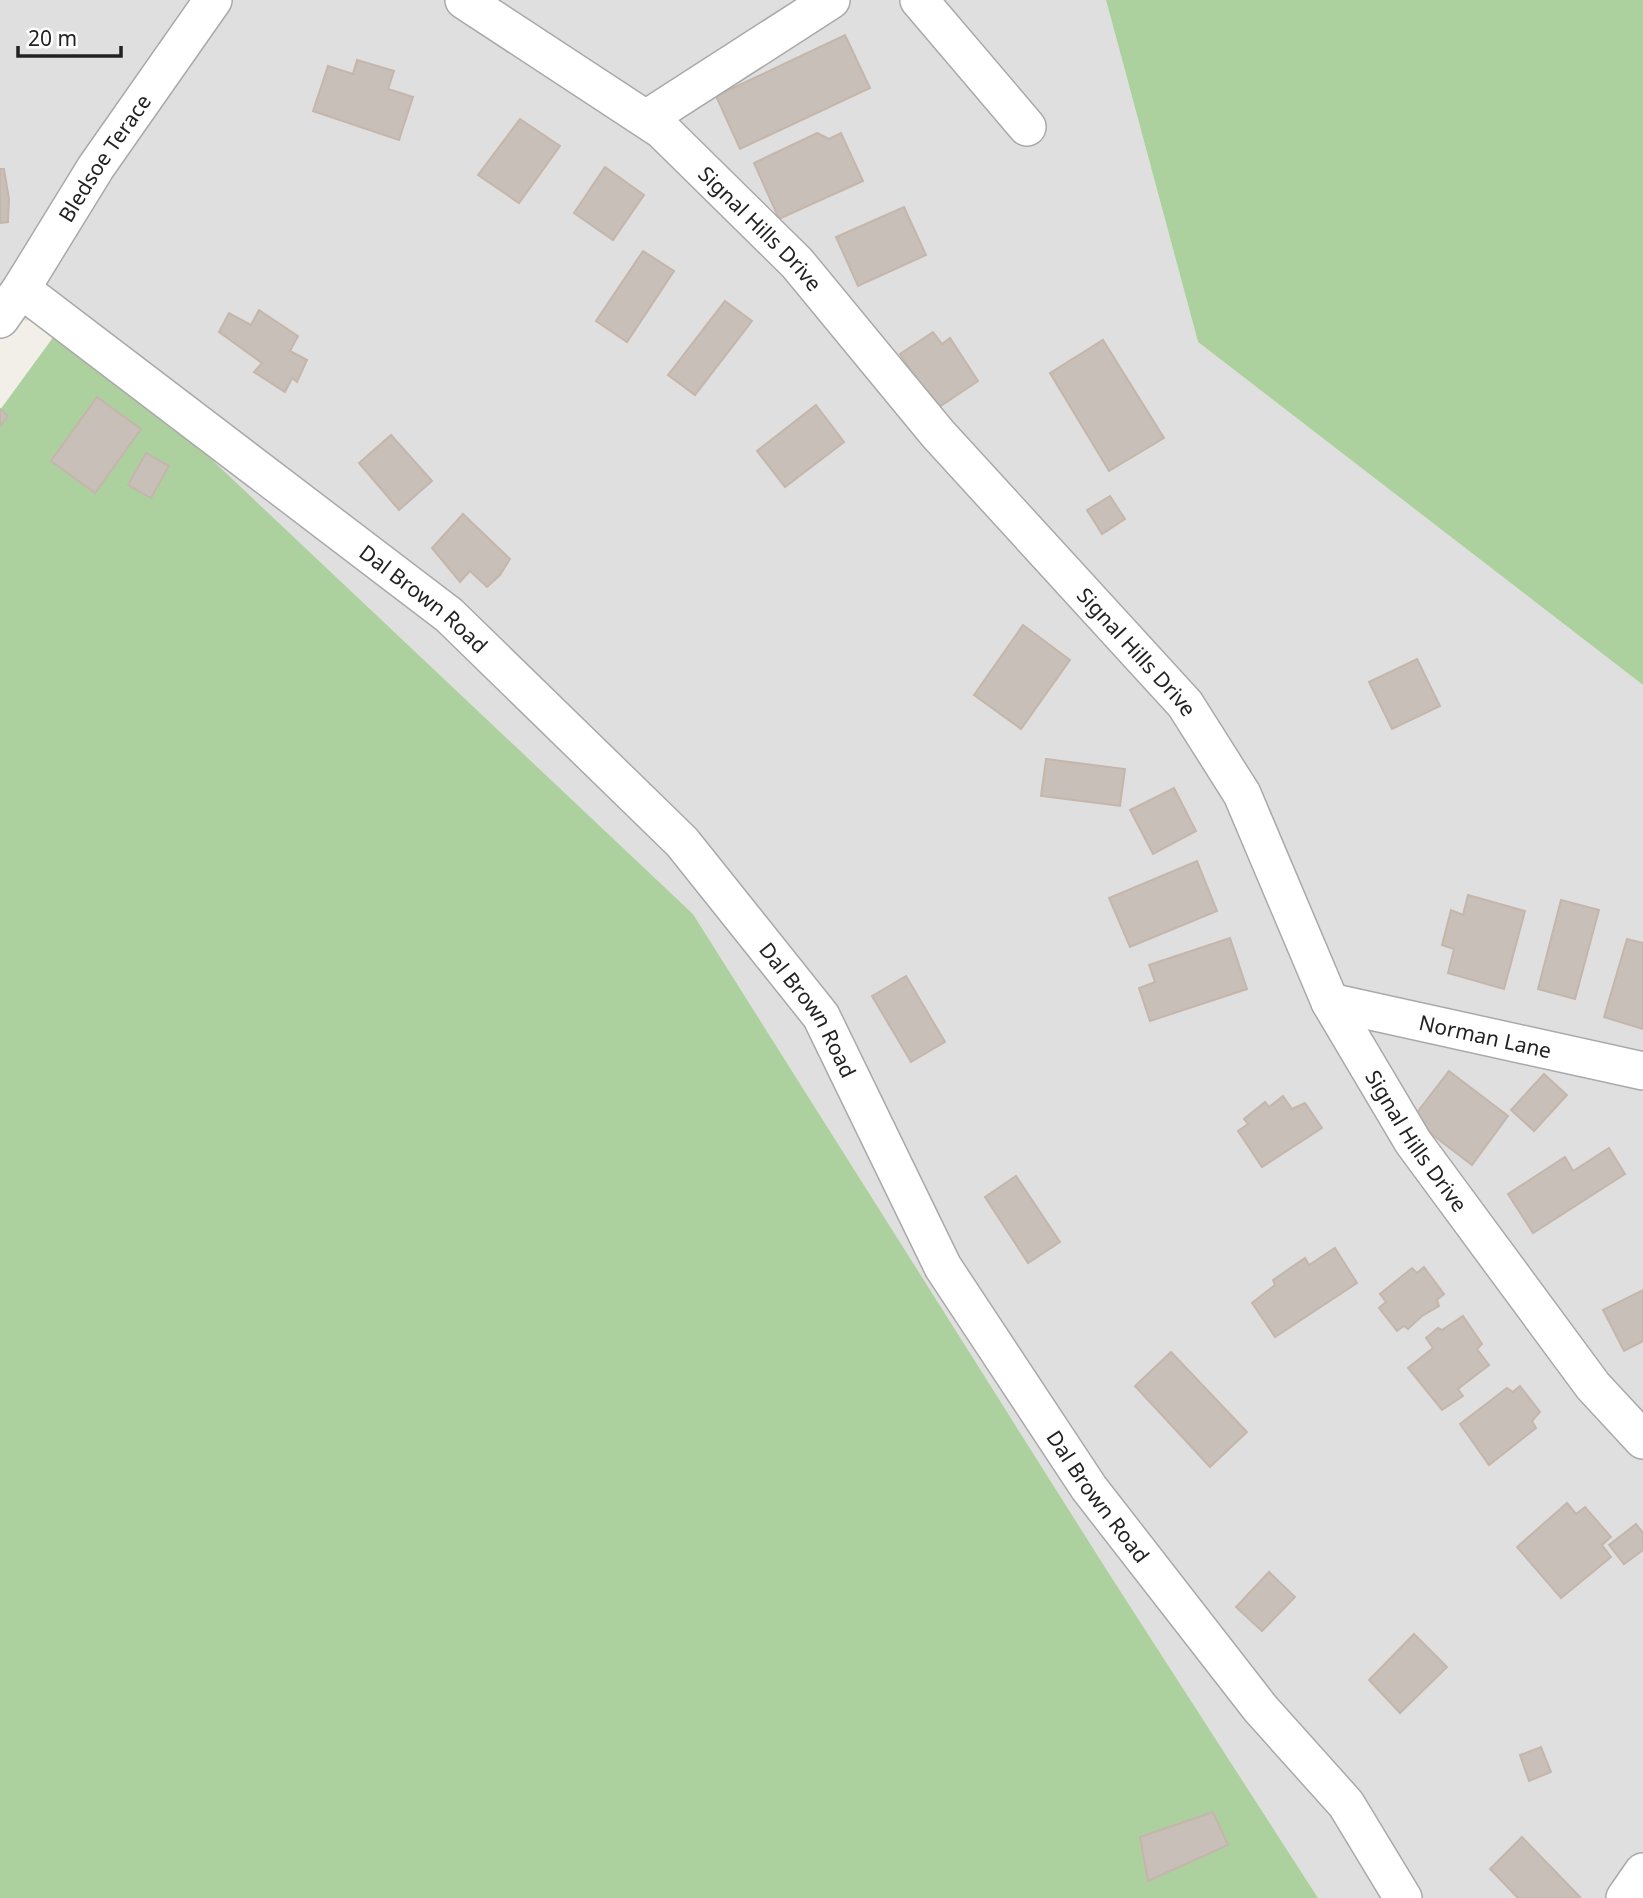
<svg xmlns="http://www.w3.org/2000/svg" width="1643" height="1898" viewBox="0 0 1643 1898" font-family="'Noto Sans',sans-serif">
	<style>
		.residential { fill: #e0dfdf }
		.forest { fill: #add19e }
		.building { fill: #c7bfb8; stroke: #c4b6ab; stroke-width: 2 }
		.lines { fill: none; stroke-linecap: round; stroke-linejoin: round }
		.street-casing { stroke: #a9a9a9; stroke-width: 40 }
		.street { stroke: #fff; stroke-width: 37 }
		.labels { text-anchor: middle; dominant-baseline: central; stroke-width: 6; stroke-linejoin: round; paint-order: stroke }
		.street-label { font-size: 21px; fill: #222; stroke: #fff }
	</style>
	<rect width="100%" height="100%" fill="#f2efe9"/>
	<path class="residential" d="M0,0H1106L1198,342L1643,685V1898H1318L1108,1572L693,914L65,321L0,320Z"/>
	<g class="forest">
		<path d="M1106,0H1643V685L1198,342Z"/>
		<path d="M65,321L693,914L1108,1572L1318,1898H0V410Z"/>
	</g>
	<g class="building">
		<path d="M845,35L870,88L740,149L716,96Z"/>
		<path d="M357,60L394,71L388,89L413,97L399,140L313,111L328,66L353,74Z"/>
		<path d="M520,119L560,146L519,203L478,175Z"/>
		<path d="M817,133L829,139L841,133L863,181L779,219L754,163Z"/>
		<path d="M605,167L644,195L613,240L574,213Z"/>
		<path d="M0,169H4L9,199L8,222L0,223Z"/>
		<path d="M904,207L926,255L858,286L836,237Z"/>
		<path d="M643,251L674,271L627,342L596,321Z"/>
		<path d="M725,301L752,321L695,395L668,375Z"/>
		<path d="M259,310L298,336L290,351L307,360L297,382L292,378L285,392L254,372L262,363L219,332L229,313L251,325Z"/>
		<path d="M933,332L942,344L950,338L978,381L939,407L931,395L924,400L909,378L914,375L900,354Z"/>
		<path d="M1103,340L1164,438L1109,471L1050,373Z"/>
		<path d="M97,397L141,429L95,493L51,461Z"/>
		<path d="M816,405L844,442L785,487L757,451Z"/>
		<path d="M0,409L8,416L0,426Z"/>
		<path d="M391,435L432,481L399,510L359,463Z"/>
		<path d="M146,453L169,466L151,498L128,485Z"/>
		<path d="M1110,496L1125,519L1102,534L1087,510Z"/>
		<path d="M463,514L510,559L500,575L487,587L470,571L460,582L432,548Z"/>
		<path d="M1023,625L1070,660L1021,729L974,695Z"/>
		<path d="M1417,659L1440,706L1392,729L1369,682Z"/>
		<path d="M1046,759L1125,769L1120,806L1041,796Z"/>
		<path d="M1174,788L1196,831L1153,854L1130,810Z"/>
		<path d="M1197,861L1217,911L1130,947L1109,898Z"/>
		<path d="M1468,895L1525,911L1504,989L1448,973L1454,949L1442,945L1451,910L1463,915Z"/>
		<path d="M1561,900L1599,910L1575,999L1538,989Z"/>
		<path d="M1230,938L1247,989L1150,1021L1139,988L1155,982L1149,965Z"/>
		<path d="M1627,939L1643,943V1029L1604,1017Z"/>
		<path d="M906,976L945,1042L911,1062L872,996Z"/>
		<path d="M1449,1071L1508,1116L1472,1165L1412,1119Z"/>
		<path d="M1544,1074L1567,1095L1534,1131L1511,1110Z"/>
		<path d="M1283,1096L1292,1109L1305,1103L1322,1128L1262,1167L1238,1131L1248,1124L1244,1119L1265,1102L1269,1107Z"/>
		<path d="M1609,1148L1625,1174L1533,1233L1508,1194L1565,1157L1573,1171Z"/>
		<path d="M1016,1176L1060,1242L1028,1263L985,1197Z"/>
		<path d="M1335,1248L1357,1283L1275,1337L1252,1303L1275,1285L1273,1280L1305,1258L1309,1265Z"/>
		<path d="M1424,1267L1444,1294L1437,1300L1439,1306L1422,1316L1408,1329L1404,1326L1397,1331L1379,1308L1386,1302L1380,1294L1412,1268L1417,1273Z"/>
		<path d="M1643,1290V1341L1624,1351L1603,1310Z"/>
		<path d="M1463,1316L1482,1344L1477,1349L1489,1365L1458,1389L1463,1396L1442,1410L1408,1368L1433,1348L1426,1338L1438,1328L1442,1330Z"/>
		<path d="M1171,1352L1247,1432L1210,1467L1135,1386Z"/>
		<path d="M1520,1386L1540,1412L1532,1421L1536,1428L1489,1465L1460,1424L1507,1388L1513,1392Z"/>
		<path d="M1567,1503L1576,1514L1585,1507L1611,1537L1602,1545L1611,1557L1561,1598L1517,1547Z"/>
		<path d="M1636,1524L1643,1533V1550L1624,1564L1609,1545Z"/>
		<path d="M1269,1572L1295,1597L1262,1631L1236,1607Z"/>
		<path d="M1414,1634L1447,1667L1400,1713L1369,1680Z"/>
		<path d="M1541,1747L1551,1772L1529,1781L1520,1755Z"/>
		<path d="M1213,1812L1228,1845L1148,1881L1140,1837Z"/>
		<path d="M1522,1837L1580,1897L1578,1898H1518L1490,1869Z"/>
	</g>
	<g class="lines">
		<defs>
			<g id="street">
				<path id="s1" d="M464,0L662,130L797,263L938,434L1185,704L1242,794L1330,1002L1413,1142L1593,1386L1643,1440"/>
				<path d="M919,0L1027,127"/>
				<path d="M646,119L831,0"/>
				<path id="s2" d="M21,289L449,615L682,842L821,1016L943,1267L1089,1488L1260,1708L1346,1804L1403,1898"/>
				<path id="s3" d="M0,319L21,289L96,167L213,0"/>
				<path id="s4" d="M1330,1002L1643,1071"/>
				<path d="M1625,1898L1643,1872"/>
			</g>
		</defs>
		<use href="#street" class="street-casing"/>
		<use href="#street" class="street"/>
	</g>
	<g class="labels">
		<g class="street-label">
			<text stroke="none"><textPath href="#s3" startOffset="192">Bledsoe Terace</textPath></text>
			<text stroke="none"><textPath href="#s1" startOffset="376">Signal Hills Drive</textPath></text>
			<text stroke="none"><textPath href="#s2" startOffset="508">Dal Brown Road</textPath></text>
			<text stroke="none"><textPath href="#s1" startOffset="943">Signal Hills Drive</textPath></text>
			<text stroke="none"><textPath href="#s2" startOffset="1074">Dal Brown Road</textPath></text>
			<text stroke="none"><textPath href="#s4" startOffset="159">Norman Lane</textPath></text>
			<text stroke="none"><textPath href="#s1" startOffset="1510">Signal Hills Drive</textPath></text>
			<text stroke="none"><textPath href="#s2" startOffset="1642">Dal Brown Road</textPath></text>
		</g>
	</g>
	<path d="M18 46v10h103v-10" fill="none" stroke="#222222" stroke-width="3.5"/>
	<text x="28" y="46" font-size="21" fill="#222222" stroke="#ffffff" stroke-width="5" paint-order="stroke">20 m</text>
</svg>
